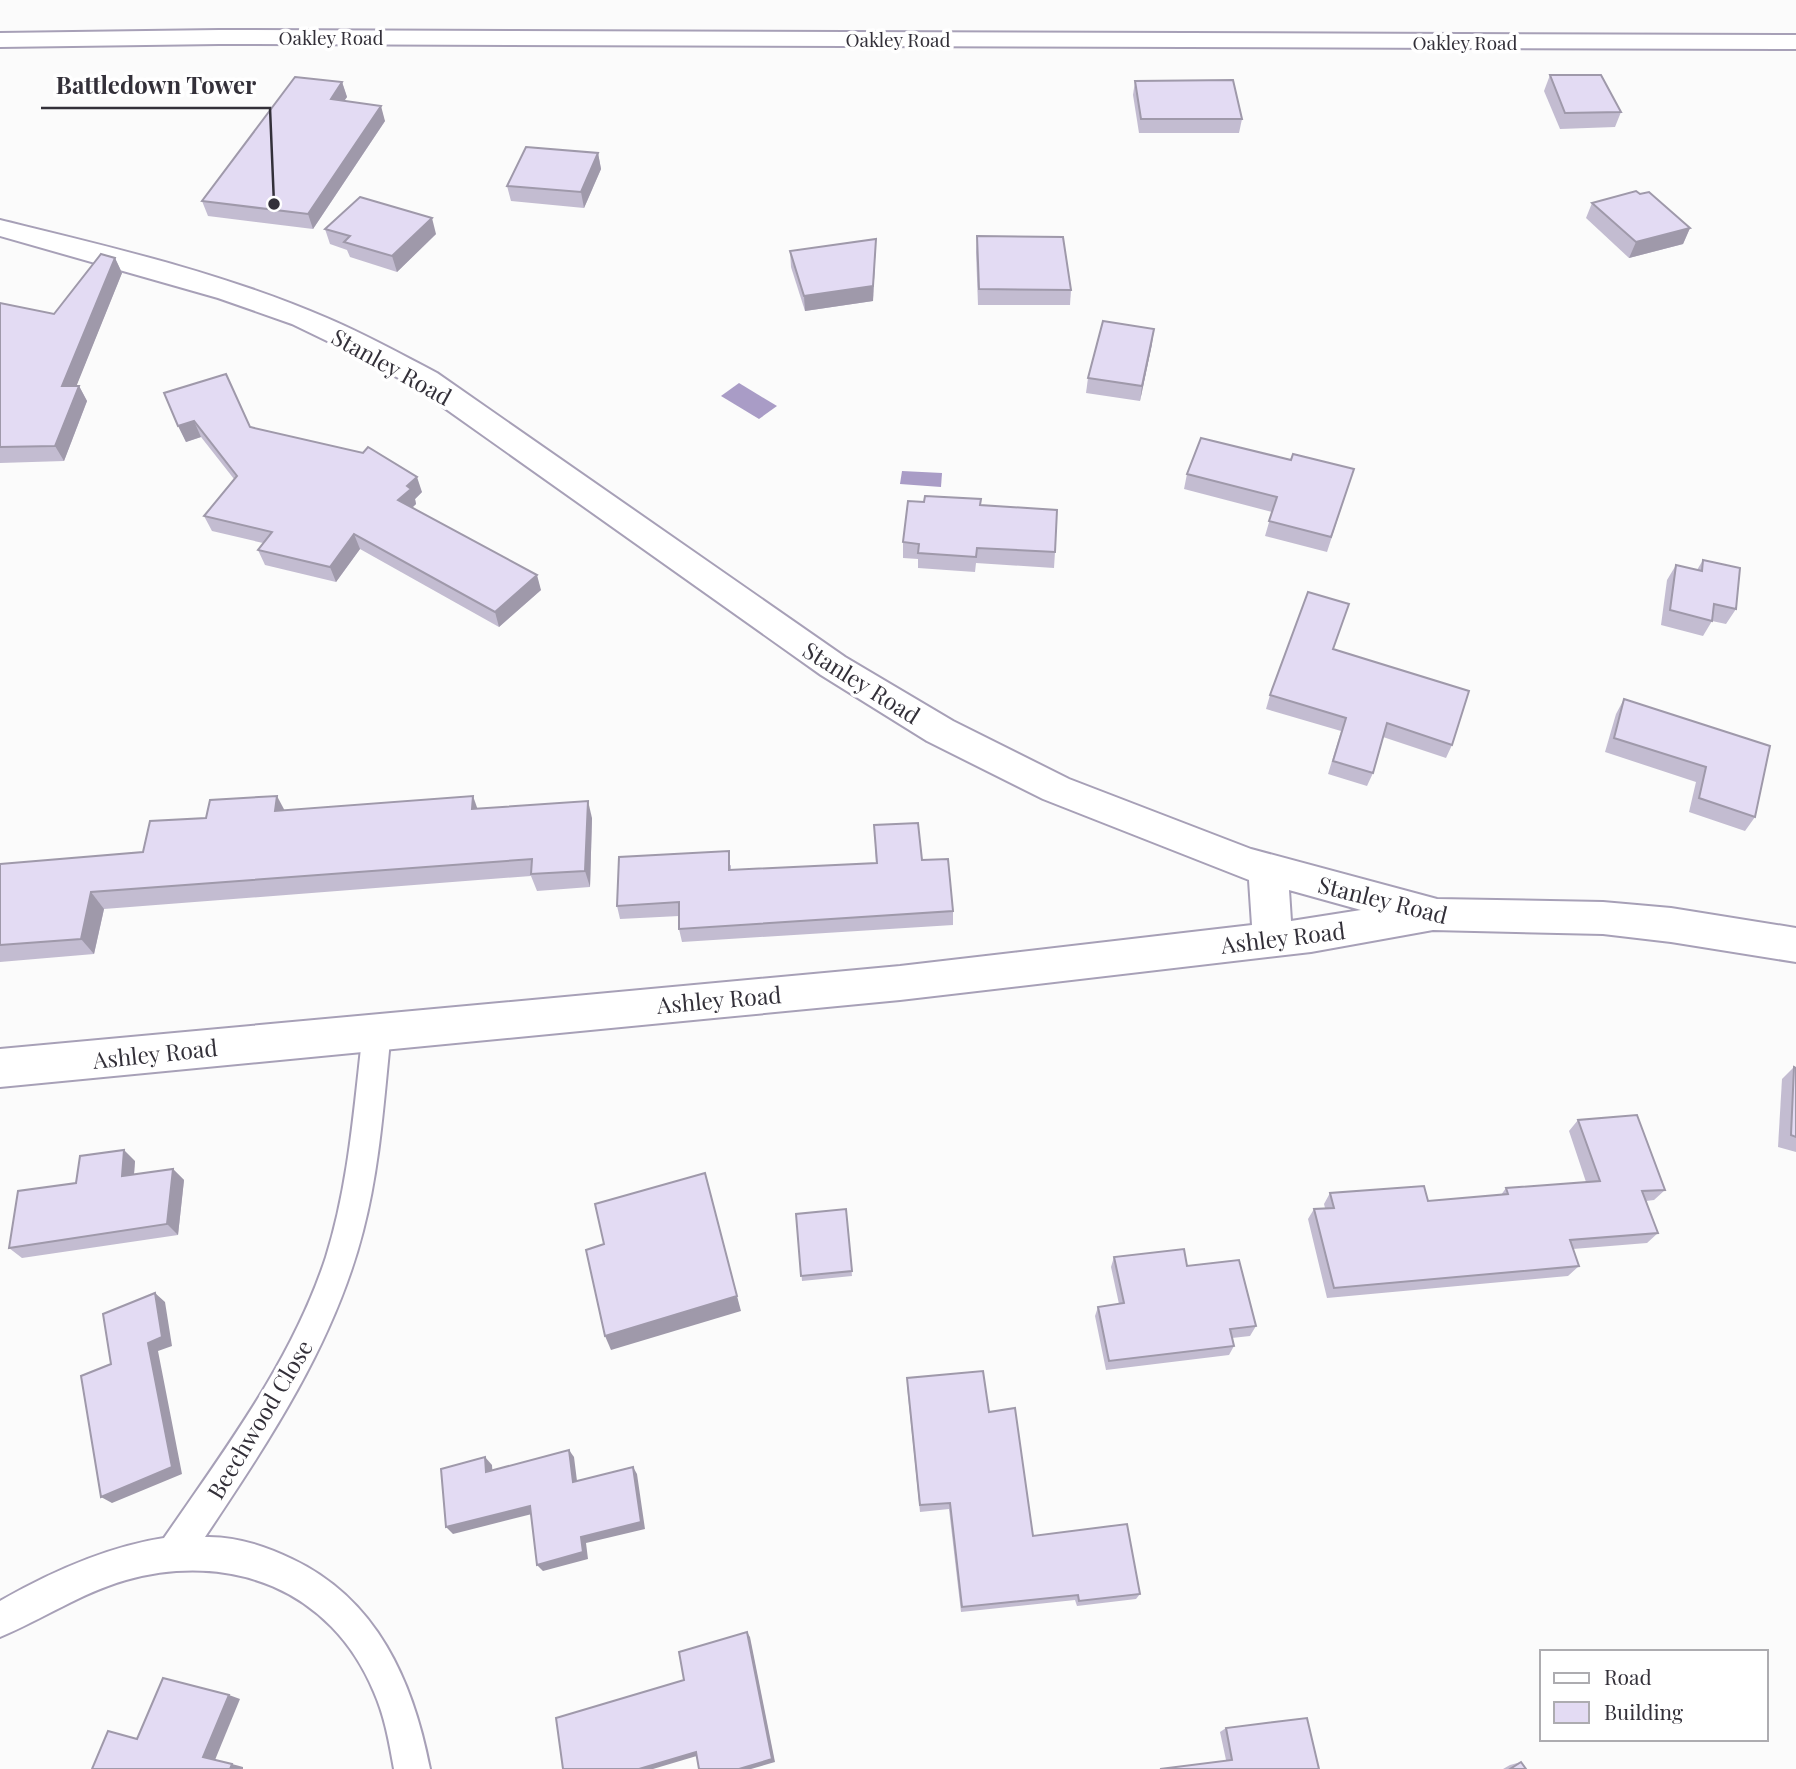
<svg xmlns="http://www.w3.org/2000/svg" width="1796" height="1769" viewBox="0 0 1796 1769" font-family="'Playfair Display',serif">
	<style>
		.water { fill: #a99cc6 }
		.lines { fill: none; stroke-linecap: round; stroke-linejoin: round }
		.lane-casing { stroke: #a7a0b7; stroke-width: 4 }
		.street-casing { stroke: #a7a0b7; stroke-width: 4 }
		.lane { fill: #fff; fill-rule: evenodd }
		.street { fill: #fff; fill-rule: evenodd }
		.wall { fill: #c3bcd1 }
		.shaded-wall { fill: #9f99aa }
		.building { fill: #e3dbf3; stroke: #9f99aa; stroke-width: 2 }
		.labels { text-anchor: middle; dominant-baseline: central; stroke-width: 7; stroke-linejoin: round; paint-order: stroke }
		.far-street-label { font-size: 19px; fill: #333039; stroke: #fff }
		.street-label { font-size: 23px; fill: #333039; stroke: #fff }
		.leader { fill: none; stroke: #333039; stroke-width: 2.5 }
		.callout-dot { fill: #333039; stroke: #fff; stroke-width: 2.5 }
		.callout-label { font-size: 24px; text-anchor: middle; font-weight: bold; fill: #333039; stroke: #fff; stroke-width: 7; stroke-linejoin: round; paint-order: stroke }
	</style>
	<rect width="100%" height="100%" fill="#fbfbfb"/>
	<g class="water">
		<path d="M739,383L777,406L759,419L721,396Z"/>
		<path d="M902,471L942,473L941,487L900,484Z"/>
	</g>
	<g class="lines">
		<defs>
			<path id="lane" d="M377,1019L387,1022L391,1031C384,1098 380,1166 363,1231C334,1344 269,1441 205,1537C235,1536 265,1546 292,1559C377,1599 413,1681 430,1769H394C389,1742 385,1717 374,1692C331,1589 230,1551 126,1580C81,1593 43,1619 0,1637V1601C51,1572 106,1547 164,1538C225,1449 292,1361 326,1257C349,1184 354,1107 363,1031L367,1022Z"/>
			<g id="street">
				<path d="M219,30L1796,35V49L219,44L0,47V33Z"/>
				<path d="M0,220C110,247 223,273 327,318C365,334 401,354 437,373L845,657L953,721L1069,779L1251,849L1437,899L1603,902L1671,908L1796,928V962L1671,942L1603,934L1433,930L1311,952L900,1000L0,1087V1049L900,966L1252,925L1249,880L1043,799L927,741L821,675L415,387L354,354L292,324L218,298L0,236ZM1289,890L1361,910L1291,921Z"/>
			</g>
		</defs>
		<use href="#lane" class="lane-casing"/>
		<use href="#street" class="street-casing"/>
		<use href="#lane" class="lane"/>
		<use href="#street" class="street"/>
	</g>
	<g class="wall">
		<path d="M1550,75L1621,112L1615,127L1560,129L1544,91Z"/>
		<path d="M1135,81L1242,119L1239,133H1139L1133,95Z"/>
		<path d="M342,82L347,97L344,101L385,121L313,229L208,216L202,201Z"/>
		<path d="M598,153L601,169L584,208L511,201L507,186Z"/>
		<path d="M1640,194L1690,228L1683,244L1629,258L1586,218L1592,203Z"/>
		<path d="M325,229L436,234L397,272L350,257L347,250L330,244Z"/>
		<path d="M977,236L1071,290L1070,305H978L976,252Z"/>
		<path d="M876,239L873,301L805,311L791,267L790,251Z"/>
		<path d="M115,258L122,273L76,386H79L87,401L64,461L0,463V303L54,314Z"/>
		<path d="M1152,344L1140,401L1086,393L1088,378Z"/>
		<path d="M164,393L422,492L415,499L416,504L412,508L541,590L499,627L360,549L336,582L265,565L258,550L263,543L212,531L204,516L234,479L201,437L186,442Z"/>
		<path d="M1291,460L1354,469L1327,552L1265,536L1272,512L1184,489L1187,474Z"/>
		<path d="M980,505L1055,552L1054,568L976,563L975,572L918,568V559L903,558V542Z"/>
		<path d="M1703,560L1736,609L1726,624L1712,621L1703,636L1661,625L1667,580L1676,565L1697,570Z"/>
		<path d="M1333,649L1452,745L1446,758L1383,737L1373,773L1367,786L1328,774L1341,731L1266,709L1270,695Z"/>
		<path d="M1624,699L1770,746L1755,817L1745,831L1689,812L1696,782L1605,752L1616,714Z"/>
		<path d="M477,809L592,818L590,887L537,891L531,876L104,909L94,954L0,962V864L143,852L206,818L285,810Z"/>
		<path d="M874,825L922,860L953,911V925L682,942L679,929V916L620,919L617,906L731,865V870L876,863Z"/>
		<path d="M1794,1067L1796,1068V1152L1778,1147L1782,1079Z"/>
		<path d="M1578,1120L1665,1190L1654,1200L1646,1201L1658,1233L1647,1243L1573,1249L1579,1266L1568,1276L1327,1298L1308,1219L1314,1209L1325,1208L1324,1204L1330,1193L1428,1201L1501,1195L1506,1188L1586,1182L1569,1131Z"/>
		<path d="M135,1161L134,1174L173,1169L184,1180L178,1235L22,1258L9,1248L76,1183Z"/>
		<path d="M846,1209L852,1276L802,1281L796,1214Z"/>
		<path d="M1114,1257L1187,1266L1256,1326L1250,1336L1232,1338L1234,1346L1229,1355L1106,1370L1095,1316L1098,1307L1119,1304L1111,1267Z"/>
		<path d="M907,1378L1033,1536L1140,1594L1136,1599L1077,1606L1075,1600L961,1612L949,1509L920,1512L907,1386Z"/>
		<path d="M1226,1728L1319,1769L1226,1760L1220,1732Z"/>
		<path d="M1521,1762L1526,1769H1503L1510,1765Z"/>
	</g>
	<g class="shaded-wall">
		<path d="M342,82L347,97L335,114L331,99Z"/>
		<path d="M381,106L385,121L313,229L308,214Z"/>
		<path d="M598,153L601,169L584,208L581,192Z"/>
		<path d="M432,218L436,234L397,272L392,256Z"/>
		<path d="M1690,228L1683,244L1629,258L1636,242Z"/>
		<path d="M876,239L873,301L805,311L804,296Z"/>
		<path d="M115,258L122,273L70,402L62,386Z"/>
		<path d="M1154,329L1152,344L1140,401L1142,386Z"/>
		<path d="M79,386L87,401L64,461L55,446Z"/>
		<path d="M194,421L201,437L186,442L178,426Z"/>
		<path d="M417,477L422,492L415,499L416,504L404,515L398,500L407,486Z"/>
		<path d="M354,534L360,549L336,582L330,567Z"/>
		<path d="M537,575L541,590L499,627L495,612Z"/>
		<path d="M277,796L286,813L275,811Z"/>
		<path d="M473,796L479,813L472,809Z"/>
		<path d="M588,801L592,818L590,887L585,871Z"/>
		<path d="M91,892L104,909L94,954L81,939Z"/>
		<path d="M124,1150L135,1161L133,1187L122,1176Z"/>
		<path d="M173,1169L184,1180L178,1235L167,1224Z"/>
		<path d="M155,1293L165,1302L172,1346L158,1351L182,1474L112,1503L101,1497L148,1343Z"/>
		<path d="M737,1296L741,1311L611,1350L605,1336Z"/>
		<path d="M569,1450L574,1457L578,1489L573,1482Z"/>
		<path d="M485,1457L492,1465L493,1479L486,1472Z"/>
		<path d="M633,1467L637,1474L645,1529L586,1543L588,1559L543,1571L537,1565L581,1537Z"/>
		<path d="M530,1506L536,1513L453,1534L446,1527Z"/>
		<path d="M747,1632L750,1637L775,1762L751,1769H739Z"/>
		<path d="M229,1695L240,1699L215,1760L203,1757Z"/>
		<path d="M696,1752L700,1755L653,1769H639Z"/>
		<path d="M232,1764L243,1767V1769H230Z"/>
	</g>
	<g class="building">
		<path d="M1550,75H1601L1621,112L1565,113Z"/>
		<path d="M295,77L342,82L331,99L381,106L308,214L202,201Z"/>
		<path d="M1233,80L1242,119H1141L1135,81Z"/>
		<path d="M526,147L598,153L581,192L507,186Z"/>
		<path d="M1636,191L1640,194L1649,192L1690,228L1636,242L1592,203Z"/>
		<path d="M360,197L432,218L392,256L344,242L350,236L325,229Z"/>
		<path d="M977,236L1063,237L1071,290L979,289Z"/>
		<path d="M876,239L873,286L804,296L790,251Z"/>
		<path d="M101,254L115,258L62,386H79L55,446L0,447V303L54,314Z"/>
		<path d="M1103,321L1154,329L1142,386L1088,378Z"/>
		<path d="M226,374L250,427L363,453L368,447L417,477L407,486L411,489L398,500L537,575L495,612L354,534L330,567L258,550L272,532L204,516L237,476L194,421L178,426L164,393Z"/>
		<path d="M1201,438L1291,460L1293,454L1354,469L1331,537L1269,521L1277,497L1187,474Z"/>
		<path d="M925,496L981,499L980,505L1057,510L1055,552L977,548L976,557L918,553L919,544L903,542L908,501L924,502Z"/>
		<path d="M1703,560L1740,568L1736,609L1714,604L1712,621L1670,610L1676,565L1702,571Z"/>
		<path d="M1308,592L1349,604L1333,649L1469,691L1452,745L1387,723L1373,773L1333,761L1346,718L1270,695Z"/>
		<path d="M1624,699L1770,746L1755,817L1699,798L1706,767L1614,738Z"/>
		<path d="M277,796L275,811L473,796L472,809L588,801L585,871L531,874L532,859L91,892L81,939L0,945V864L143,852L150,821L206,818L210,800Z"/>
		<path d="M918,823L922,860L948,859L953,911L679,929V902L617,906L619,857L729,851V870L877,863L874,825Z"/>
		<path d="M1794,1067L1796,1068V1137L1791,1135Z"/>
		<path d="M1637,1115L1665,1190L1642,1191L1658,1233L1570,1240L1579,1266L1334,1288L1314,1209L1334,1208L1330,1193L1424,1186L1428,1201L1508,1194L1506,1188L1600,1181L1578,1120Z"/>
		<path d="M124,1150L122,1176L173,1169L167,1224L9,1248L18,1191L76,1183L80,1156Z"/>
		<path d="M705,1173L737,1296L605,1336L586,1250L604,1244L595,1204Z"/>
		<path d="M846,1209L852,1271L801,1276L796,1214Z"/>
		<path d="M1184,1249L1187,1266L1239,1260L1256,1326L1230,1329L1234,1346L1109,1361L1098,1307L1124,1303L1114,1257Z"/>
		<path d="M155,1293L162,1337L148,1343L172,1467L101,1497L81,1376L111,1364L103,1314Z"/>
		<path d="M983,1371L989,1412L1015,1408L1033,1536L1127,1524L1140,1594L1079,1601L1078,1595L962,1607L950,1503L920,1505L907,1378Z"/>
		<path d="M569,1450L573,1482L633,1467L641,1522L581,1537L583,1552L537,1565L530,1506L446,1527L441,1469L485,1457L486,1472Z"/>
		<path d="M747,1632L772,1759L739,1769H699L696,1752L639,1769H563L556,1718L684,1680L679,1652Z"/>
		<path d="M163,1678L229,1695L203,1757L232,1764L230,1769H92L108,1731L137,1739Z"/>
		<path d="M1307,1718L1319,1769H1160L1232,1760L1226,1728Z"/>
		<path d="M1521,1762L1526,1769H1510Z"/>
	</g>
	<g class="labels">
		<g class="far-street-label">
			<text x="331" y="37">Oakley Road</text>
			<text x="898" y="39">Oakley Road</text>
			<text x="1465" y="42">Oakley Road</text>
		</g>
		<g class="street-label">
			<text transform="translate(392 366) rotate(29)">Stanley Road</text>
			<text transform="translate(862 682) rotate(32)">Stanley Road</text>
			<text transform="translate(1383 899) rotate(14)">Stanley Road</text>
			<text transform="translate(1283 937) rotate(-7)">Ashley Road</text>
			<text transform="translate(719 999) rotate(-5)">Ashley Road</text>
			<text transform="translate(155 1053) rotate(-6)">Ashley Road</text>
			<text transform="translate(259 1419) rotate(-59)">Beechwood Close</text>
		</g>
	</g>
	<path class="leader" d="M274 204L270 108H41"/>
	<circle class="callout-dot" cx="274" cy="204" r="7"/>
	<g class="callout-label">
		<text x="156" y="94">Battledown Tower</text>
	</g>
	<rect x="1540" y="1650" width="228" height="91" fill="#ffffff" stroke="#adacb0" stroke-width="2"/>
	<rect x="1554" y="1673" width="35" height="10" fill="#ffffff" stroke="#adacb0" stroke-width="2"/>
	<text x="1604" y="1685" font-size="21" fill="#333039">Road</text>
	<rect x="1554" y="1702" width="35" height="21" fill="#e3dbf3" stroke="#adacb0" stroke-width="2"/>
	<text x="1604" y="1720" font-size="21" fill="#333039">Building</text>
</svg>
